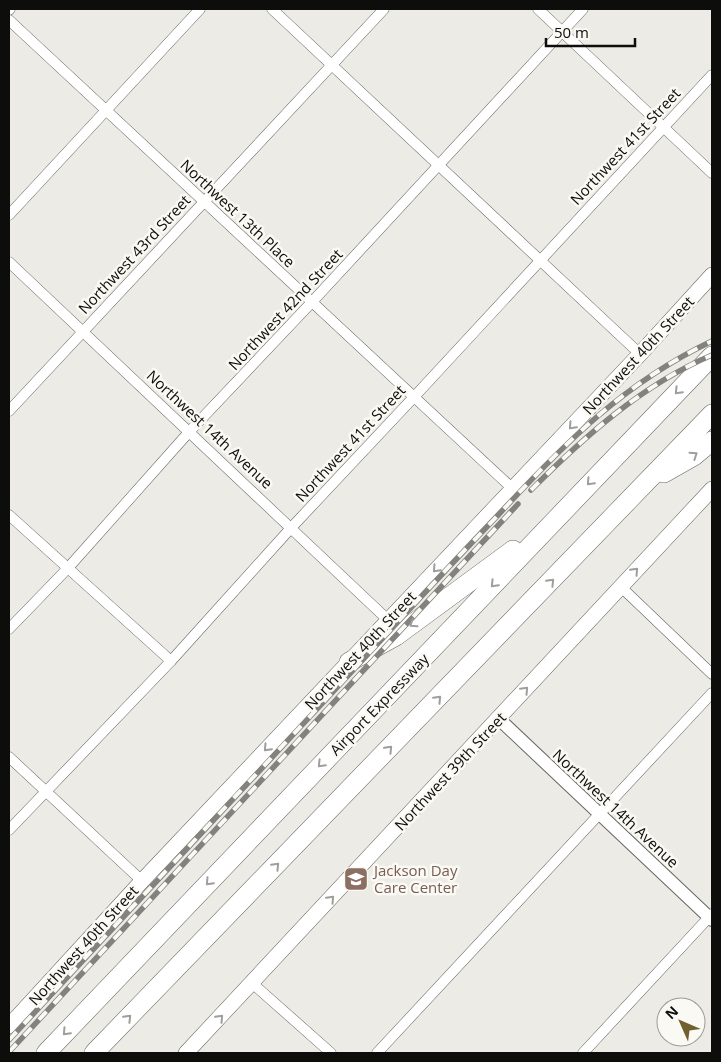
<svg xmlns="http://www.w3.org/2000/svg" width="721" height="1062" viewBox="0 0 721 1062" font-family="'Open Sans',sans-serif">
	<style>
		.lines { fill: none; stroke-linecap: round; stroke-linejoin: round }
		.minor-casing { stroke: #666561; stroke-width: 11 }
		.tertiary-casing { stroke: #666561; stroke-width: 14 }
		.secondary-casing { stroke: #666561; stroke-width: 16 }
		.motorway-casing { stroke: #666561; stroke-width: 20 }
		.minor { stroke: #fff; stroke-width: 10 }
		.tertiary { stroke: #fff; stroke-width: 12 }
		.secondary { stroke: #fff; stroke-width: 15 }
		.motorway { stroke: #fff; stroke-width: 19 }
		.rail-casing { stroke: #83827e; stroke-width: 5.5 }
		.rail { stroke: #fbf9f4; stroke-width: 4; stroke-dasharray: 11; stroke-linecap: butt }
		.oneway { stroke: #9e9e9d }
		.labels { text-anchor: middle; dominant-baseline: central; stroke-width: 5; stroke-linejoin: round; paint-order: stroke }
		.street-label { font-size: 15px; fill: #0d0d0b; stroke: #fbf9f4 }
		.education-label { font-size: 15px; fill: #785e54; stroke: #fbf9f4; text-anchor: start }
	</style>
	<rect width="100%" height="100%" fill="#edebe6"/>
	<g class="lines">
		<defs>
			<g id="minor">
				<path d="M272,9L640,354"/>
				<path d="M538,9L712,173"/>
				<path d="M9,10L10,9"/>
				<path d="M9,20L513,489"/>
				<path d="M9,215L200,9"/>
				<path d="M9,262L388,620"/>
				<path d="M9,411L384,9"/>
				<path d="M9,515L171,661"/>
				<path d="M620,586L712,674"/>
				<path d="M9,629L68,568L189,432L312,302L583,9"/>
				<path d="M9,757L142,881"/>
				<path d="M9,830L171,661L291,528L414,397L712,75"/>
				<path d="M252,983L331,1053"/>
				<path d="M377,1053L712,693"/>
				<path d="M583,1053L712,914"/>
			</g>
			<path id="tertiary" d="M499,719L712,920"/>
			<g id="secondary">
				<path d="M9,1026L142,881L640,354L712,275"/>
				<path d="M186,1053L712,489"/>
			</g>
			<g id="motorway">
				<path d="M664,473L694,456L712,441"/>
				<path d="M349,662L396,636L513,550"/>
				<path d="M46,1053L712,356"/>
				<path d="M94,1053L712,414"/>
			</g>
		</defs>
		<use href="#minor" class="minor-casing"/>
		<use href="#tertiary" class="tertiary-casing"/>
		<use href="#secondary" class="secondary-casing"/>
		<use href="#motorway" class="motorway-casing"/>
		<use href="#minor" class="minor"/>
		<use href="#tertiary" class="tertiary"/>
		<use href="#secondary" class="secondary"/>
		<use href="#motorway" class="motorway"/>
		<defs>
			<g id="rail">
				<path d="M531,490C585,436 642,385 712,355"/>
				<path d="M9,1040C134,905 259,771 384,637C422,595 461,554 500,513C565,443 624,383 712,341"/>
				<path d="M9,1052L518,504"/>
			</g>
		</defs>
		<use href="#rail" class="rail-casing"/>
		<use href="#rail" class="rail"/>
	</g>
	<defs><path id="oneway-chevron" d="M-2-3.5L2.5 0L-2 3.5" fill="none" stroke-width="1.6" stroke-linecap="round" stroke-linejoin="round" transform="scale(1.25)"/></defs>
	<g class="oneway">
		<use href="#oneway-chevron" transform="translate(678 391) rotate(134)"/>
		<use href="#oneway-chevron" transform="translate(572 426) rotate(133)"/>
		<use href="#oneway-chevron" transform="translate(694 455) rotate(-34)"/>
		<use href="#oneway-chevron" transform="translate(590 482) rotate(133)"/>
		<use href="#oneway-chevron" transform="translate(436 569) rotate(133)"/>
		<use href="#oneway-chevron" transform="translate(635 571) rotate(-47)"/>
		<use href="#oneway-chevron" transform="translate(551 582) rotate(-46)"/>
		<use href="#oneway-chevron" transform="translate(494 584) rotate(134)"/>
		<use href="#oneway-chevron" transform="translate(413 624) rotate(145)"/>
		<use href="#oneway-chevron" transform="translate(525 690) rotate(-47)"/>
		<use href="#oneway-chevron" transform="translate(438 699) rotate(-46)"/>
		<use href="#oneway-chevron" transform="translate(267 748) rotate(133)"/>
		<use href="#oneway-chevron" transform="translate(389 749) rotate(-46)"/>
		<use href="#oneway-chevron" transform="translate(321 764) rotate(134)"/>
		<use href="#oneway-chevron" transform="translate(276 866) rotate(-46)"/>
		<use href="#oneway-chevron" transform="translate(209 882) rotate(133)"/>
		<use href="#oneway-chevron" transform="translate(331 899) rotate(-47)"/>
		<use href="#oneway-chevron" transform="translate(128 1018) rotate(-46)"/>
		<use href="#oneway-chevron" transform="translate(220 1018) rotate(-47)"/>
		<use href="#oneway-chevron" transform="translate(66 1032) rotate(133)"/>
	</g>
	<defs>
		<symbol id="school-square" viewBox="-11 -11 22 22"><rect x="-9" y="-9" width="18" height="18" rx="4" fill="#8d6e63" stroke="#fbf9f4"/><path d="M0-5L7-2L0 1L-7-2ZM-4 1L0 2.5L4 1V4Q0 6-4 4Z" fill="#fff"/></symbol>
	</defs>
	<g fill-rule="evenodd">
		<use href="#school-square" x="342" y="865" width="28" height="28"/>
	</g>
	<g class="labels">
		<g class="street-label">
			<text transform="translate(625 146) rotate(-47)">Northwest 41st Street</text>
			<text transform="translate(238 213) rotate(43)">Northwest 13th Place</text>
			<text transform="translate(134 254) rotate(-47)">Northwest 43rd Street</text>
			<text transform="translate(285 309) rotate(-47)">Northwest 42nd Street</text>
			<text transform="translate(638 355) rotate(-47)">Northwest 40th Street</text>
			<text transform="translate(210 429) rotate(43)">Northwest 14th Avenue</text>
			<text transform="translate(350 443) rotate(-47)">Northwest 41st Street</text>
			<text transform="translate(360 650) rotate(-47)">Northwest 40th Street</text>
			<text transform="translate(379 704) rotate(-46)">Airport Expressway</text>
			<text transform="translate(450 771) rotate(-47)">Northwest 39th Street</text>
			<text transform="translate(616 808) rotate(43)">Northwest 14th Avenue</text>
			<text transform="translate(83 945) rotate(-48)">Northwest 40th Street</text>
		</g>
		<g class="education-label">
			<text x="374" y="870">Jackson Day<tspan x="374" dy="17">Care Center</tspan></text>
		</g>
	</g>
	<rect width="721" height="1062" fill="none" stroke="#0d0d0b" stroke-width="20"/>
	<g transform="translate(681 1022) rotate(315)"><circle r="24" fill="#fbf9f4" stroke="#9c9b97"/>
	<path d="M0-4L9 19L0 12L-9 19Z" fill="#70602e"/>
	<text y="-8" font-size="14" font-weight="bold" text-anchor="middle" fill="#0d0d0b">N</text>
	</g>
	<path d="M546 38v8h89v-8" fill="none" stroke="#0d0d0b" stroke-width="2.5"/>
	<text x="554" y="38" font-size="15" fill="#0d0d0b" stroke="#fbf9f4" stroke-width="4" paint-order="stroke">50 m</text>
</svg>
